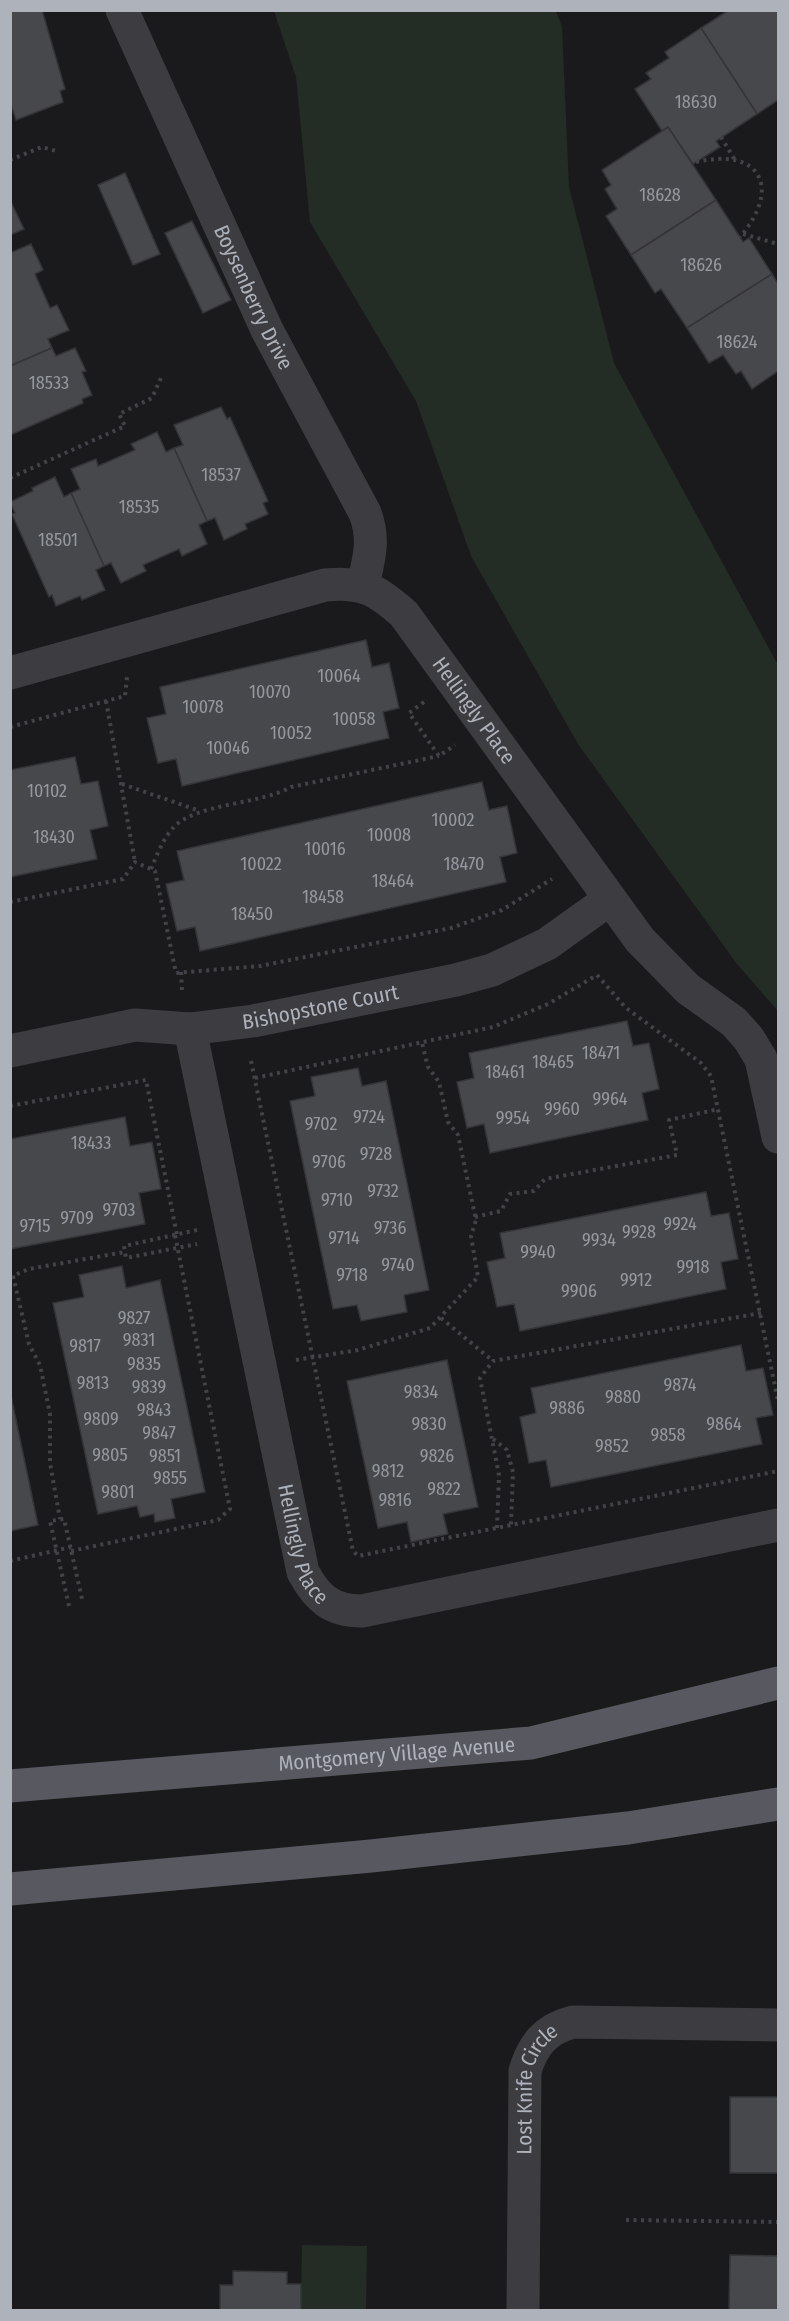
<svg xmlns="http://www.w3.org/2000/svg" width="789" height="2321" viewBox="0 0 789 2321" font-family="'Fira Sans Condensed',sans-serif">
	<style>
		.green { fill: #242c26 }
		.building { fill: #47484c; stroke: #353438; stroke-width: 1.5 }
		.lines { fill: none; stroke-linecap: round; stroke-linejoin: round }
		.path { stroke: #424348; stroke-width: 4; stroke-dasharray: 3 4.5; stroke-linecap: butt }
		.minor { stroke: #3c3c41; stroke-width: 33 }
		.major { stroke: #585960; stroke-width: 33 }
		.labels { text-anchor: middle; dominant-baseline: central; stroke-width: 4.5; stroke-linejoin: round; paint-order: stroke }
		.number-label { font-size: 18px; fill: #94989f }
		.street-label { font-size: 21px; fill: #aeb2bb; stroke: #151517 }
	</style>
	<rect width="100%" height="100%" fill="#1a1a1c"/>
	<g class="green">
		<path d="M274,11H556L562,27L569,187L614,363L778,665V1011L737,964L578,744L471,556L416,401L310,222L296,77Z"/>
		<path d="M302,2245L367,2246L366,2310H301Z"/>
	</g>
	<g class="building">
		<path d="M10,10H42L65,89L60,91L63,102L16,120L10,102Z"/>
		<path d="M729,10H778V100L757,114L701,28Z"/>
		<path d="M701,28L757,114L716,141L720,147L693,164L668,127L662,131L635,89L651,79L646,73L669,58L665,52Z"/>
		<path d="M668,127L716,200L631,255L606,216L617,209L605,189L611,185L602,170Z"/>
		<path d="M125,173L160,254L133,265L98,185Z"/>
		<path d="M716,200L743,242L749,238L772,274L687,328L661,289L655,293L631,255Z"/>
		<path d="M12,204L24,229L10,235V205Z"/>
		<path d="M192,221L231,300L203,313L165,233Z"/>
		<path d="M31,244L43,270L35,274L50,308L57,305L69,330L48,339L52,348L10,366V253Z"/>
		<path d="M772,274L778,284V371L752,389L741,371L736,374L723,355L709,363L687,328Z"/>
		<path d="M52,348L56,356L75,348L86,371L82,372L92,395L82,399L83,403L10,435V366Z"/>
		<path d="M221,407L227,419L230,417L268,501L263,503L268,514L245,524L247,529L224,540L215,518L207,521L174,448L183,445L174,425Z"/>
		<path d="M157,432L166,452L174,448L207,521L199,525L207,544L182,556L179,549L143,565L146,571L121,583L111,563L104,566L71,493L80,489L71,469L96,459L98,466L135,450L131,444Z"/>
		<path d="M55,477L64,497L71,493L104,566L96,570L105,590L82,600L80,596L56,606L52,595L49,597L12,514L15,513L10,502L33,491L32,488Z"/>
		<path d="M366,640L372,667L389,663L399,708L383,712L389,738L182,786L176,759L158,763L147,718L166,714L160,687Z"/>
		<path d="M75,757L81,784L98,781L108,826L90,830L97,859L10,877V770Z"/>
		<path d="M482,782L489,810L507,806L517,853L500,857L506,882L200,951L195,927L177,931L166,884L184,880L177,851Z"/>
		<path d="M627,1021L633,1046L649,1043L659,1089L642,1093L648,1120L490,1153L484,1124L467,1128L457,1082L474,1078L469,1053Z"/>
		<path d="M358,1068L362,1086L386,1081L429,1290L404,1295L407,1312L361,1321L357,1305L333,1309L290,1101L315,1096L311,1077Z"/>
		<path d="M125,1117L130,1146L152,1142L161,1189L139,1193L145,1224L10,1249V1139Z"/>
		<path d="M706,1192L711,1216L729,1213L738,1259L721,1262L726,1289L520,1331L514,1304L497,1307L487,1262L505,1258L500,1233Z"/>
		<path d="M122,1266L126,1288L160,1280L205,1492L171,1499L175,1518L155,1522L154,1514L140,1517L137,1506L98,1514L53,1303L84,1297L79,1275Z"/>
		<path d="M741,1345L746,1371L763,1368L773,1415L756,1418L762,1444L551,1487L546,1460L529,1463L520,1417L536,1413L531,1388Z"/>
		<path d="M447,1360L478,1507L443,1514L448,1534L411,1542L407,1522L378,1528L347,1381Z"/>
		<path d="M10,1391L38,1525L10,1531Z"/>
		<rect x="730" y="2097" width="48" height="76"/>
		<path d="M730,2255L778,2256V2310H729Z"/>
		<path d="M233,2271L287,2272V2284H301V2310H187H220V2285H233Z"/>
	</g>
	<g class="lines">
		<g class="path">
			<path d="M721,137L735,160"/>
			<path d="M10,160L42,147L56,151"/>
			<path d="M696,162C761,147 782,188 740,237"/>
			<path d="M743,234L778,244"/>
			<path d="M10,478L125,426L119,414L152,398L161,378"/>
			<path d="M106,701L135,862"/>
			<path d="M424,702L409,713L439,756L455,745"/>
			<path d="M10,727L125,696L127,677"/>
			<path d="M122,784L200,811"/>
			<path d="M151,869C157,855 163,839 173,828C195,803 259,805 291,787L439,756"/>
			<path d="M10,902L123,879L135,862L155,871L176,973L260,966L451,928L502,910L552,879"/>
			<path d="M181,972L182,992"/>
			<path d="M251,1061L353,1551L358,1556L778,1471"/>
			<path d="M255,1078L493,1027L548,1004L597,975L626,1008L701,1063L711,1076L778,1401"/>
			<path d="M10,1106L146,1080L177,1235"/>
			<path d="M475,1217L501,1211L510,1194L534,1191L545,1179L677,1155L669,1120L719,1109"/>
			<path d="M197,1230L124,1246L126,1258L197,1244"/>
			<path d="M13,1276L29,1344L40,1365L50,1414V1463L60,1519"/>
			<path d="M10,1277L29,1269L125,1252"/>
			<path d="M441,1318L493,1361"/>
			<path d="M296,1360L358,1350L430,1328L478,1277L471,1236L476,1220L458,1135L448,1122L439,1082L428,1067L422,1043"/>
			<path d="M493,1439L507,1450L513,1472L511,1525"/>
			<path d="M497,1528L499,1475L480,1378L493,1361L761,1313"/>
			<path d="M71,1551L218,1520L230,1509L175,1235"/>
			<path d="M10,1561L71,1547"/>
			<path d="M69,1606L50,1521L64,1519L83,1603"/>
			<path d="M626,2220L778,2222"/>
		</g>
		<g class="minor">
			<path id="s1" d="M122,10L267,330L365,513C375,539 369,559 363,585"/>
			<path id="s2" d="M10,673L325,585C362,581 377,590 404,614L640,940L688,989L734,1022L749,1039L761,1059L778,1137"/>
			<path id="s3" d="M190,1029L303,1572C317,1598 331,1611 362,1611L778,1525"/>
			<path id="s4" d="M10,1051L135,1025L190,1029L253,1021L456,980L492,970L547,944L610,899"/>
			<path id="s5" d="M523,2310L525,2071C533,2044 546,2029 573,2022L778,2025"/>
		</g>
		<g class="major">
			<path id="s6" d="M10,1786L531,1743L778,1683"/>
			<path d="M10,1889L371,1856L628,1828L778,1804"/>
		</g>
	</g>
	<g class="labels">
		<g class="number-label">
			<text x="696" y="102">18630</text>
			<text x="660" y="195">18628</text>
			<text x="701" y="265">18626</text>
			<text x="737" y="342">18624</text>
			<text x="49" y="383">18533</text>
			<text x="221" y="475">18537</text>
			<text x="139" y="507">18535</text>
			<text x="58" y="540">18501</text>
			<text x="339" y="676">10064</text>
			<text x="270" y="692">10070</text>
			<text x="203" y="707">10078</text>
			<text x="354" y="719">10058</text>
			<text x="291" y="733">10052</text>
			<text x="228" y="748">10046</text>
			<text x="47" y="791">10102</text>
			<text x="453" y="820">10002</text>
			<text x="389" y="835">10008</text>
			<text x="54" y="837">18430</text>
			<text x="325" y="849">10016</text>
			<text x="261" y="864">10022</text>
			<text x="464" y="864">18470</text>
			<text x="393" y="881">18464</text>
			<text x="323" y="897">18458</text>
			<text x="252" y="914">18450</text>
			<text x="601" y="1053">18471</text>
			<text x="553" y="1062">18465</text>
			<text x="505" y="1072">18461</text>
			<text x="610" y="1099">9964</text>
			<text x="562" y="1109">9960</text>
			<text x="369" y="1117">9724</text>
			<text x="513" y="1118">9954</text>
			<text x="321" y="1124">9702</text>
			<text x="91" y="1143">18433</text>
			<text x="376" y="1154">9728</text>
			<text x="329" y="1162">9706</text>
			<text x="383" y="1191">9732</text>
			<text x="337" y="1200">9710</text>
			<text x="119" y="1210">9703</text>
			<text x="77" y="1218">9709</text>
			<text x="680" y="1224">9924</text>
			<text x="35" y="1226">9715</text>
			<text x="390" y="1228">9736</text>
			<text x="639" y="1232">9928</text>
			<text x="344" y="1238">9714</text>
			<text x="599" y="1240">9934</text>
			<text x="538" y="1252">9940</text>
			<text x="398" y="1265">9740</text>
			<text x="693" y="1267">9918</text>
			<text x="352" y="1275">9718</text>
			<text x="636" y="1280">9912</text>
			<text x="579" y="1291">9906</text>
			<text x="134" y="1318">9827</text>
			<text x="139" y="1340">9831</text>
			<text x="85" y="1346">9817</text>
			<text x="144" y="1364">9835</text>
			<text x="93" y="1383">9813</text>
			<text x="680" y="1385">9874</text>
			<text x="149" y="1387">9839</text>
			<text x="421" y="1392">9834</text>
			<text x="623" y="1397">9880</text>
			<text x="567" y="1408">9886</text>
			<text x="154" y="1410">9843</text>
			<text x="101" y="1419">9809</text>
			<text x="429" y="1424">9830</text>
			<text x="724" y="1424">9864</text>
			<text x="159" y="1433">9847</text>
			<text x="668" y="1435">9858</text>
			<text x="612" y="1446">9852</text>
			<text x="110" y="1455">9805</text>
			<text x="165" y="1456">9851</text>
			<text x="437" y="1456">9826</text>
			<text x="388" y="1471">9812</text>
			<text x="170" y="1478">9855</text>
			<text x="444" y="1489">9822</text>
			<text x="118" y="1492">9801</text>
			<text x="395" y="1500">9816</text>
		</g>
		<g class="street-label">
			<text stroke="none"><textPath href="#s1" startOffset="316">Boysenberry Drive</textPath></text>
			<text stroke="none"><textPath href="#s2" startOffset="534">Hellingly Place</textPath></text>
			<text stroke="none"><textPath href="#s4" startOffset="315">Bishopstone Court</textPath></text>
			<text stroke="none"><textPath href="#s3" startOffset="528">Hellingly Place</textPath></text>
			<text stroke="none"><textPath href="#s6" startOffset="388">Montgomery Village Avenue</textPath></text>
			<text stroke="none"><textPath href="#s5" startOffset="224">Lost Knife Circle</textPath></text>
		</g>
	</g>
	<rect width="789" height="2321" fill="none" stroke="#aeb2bb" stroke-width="24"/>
</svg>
